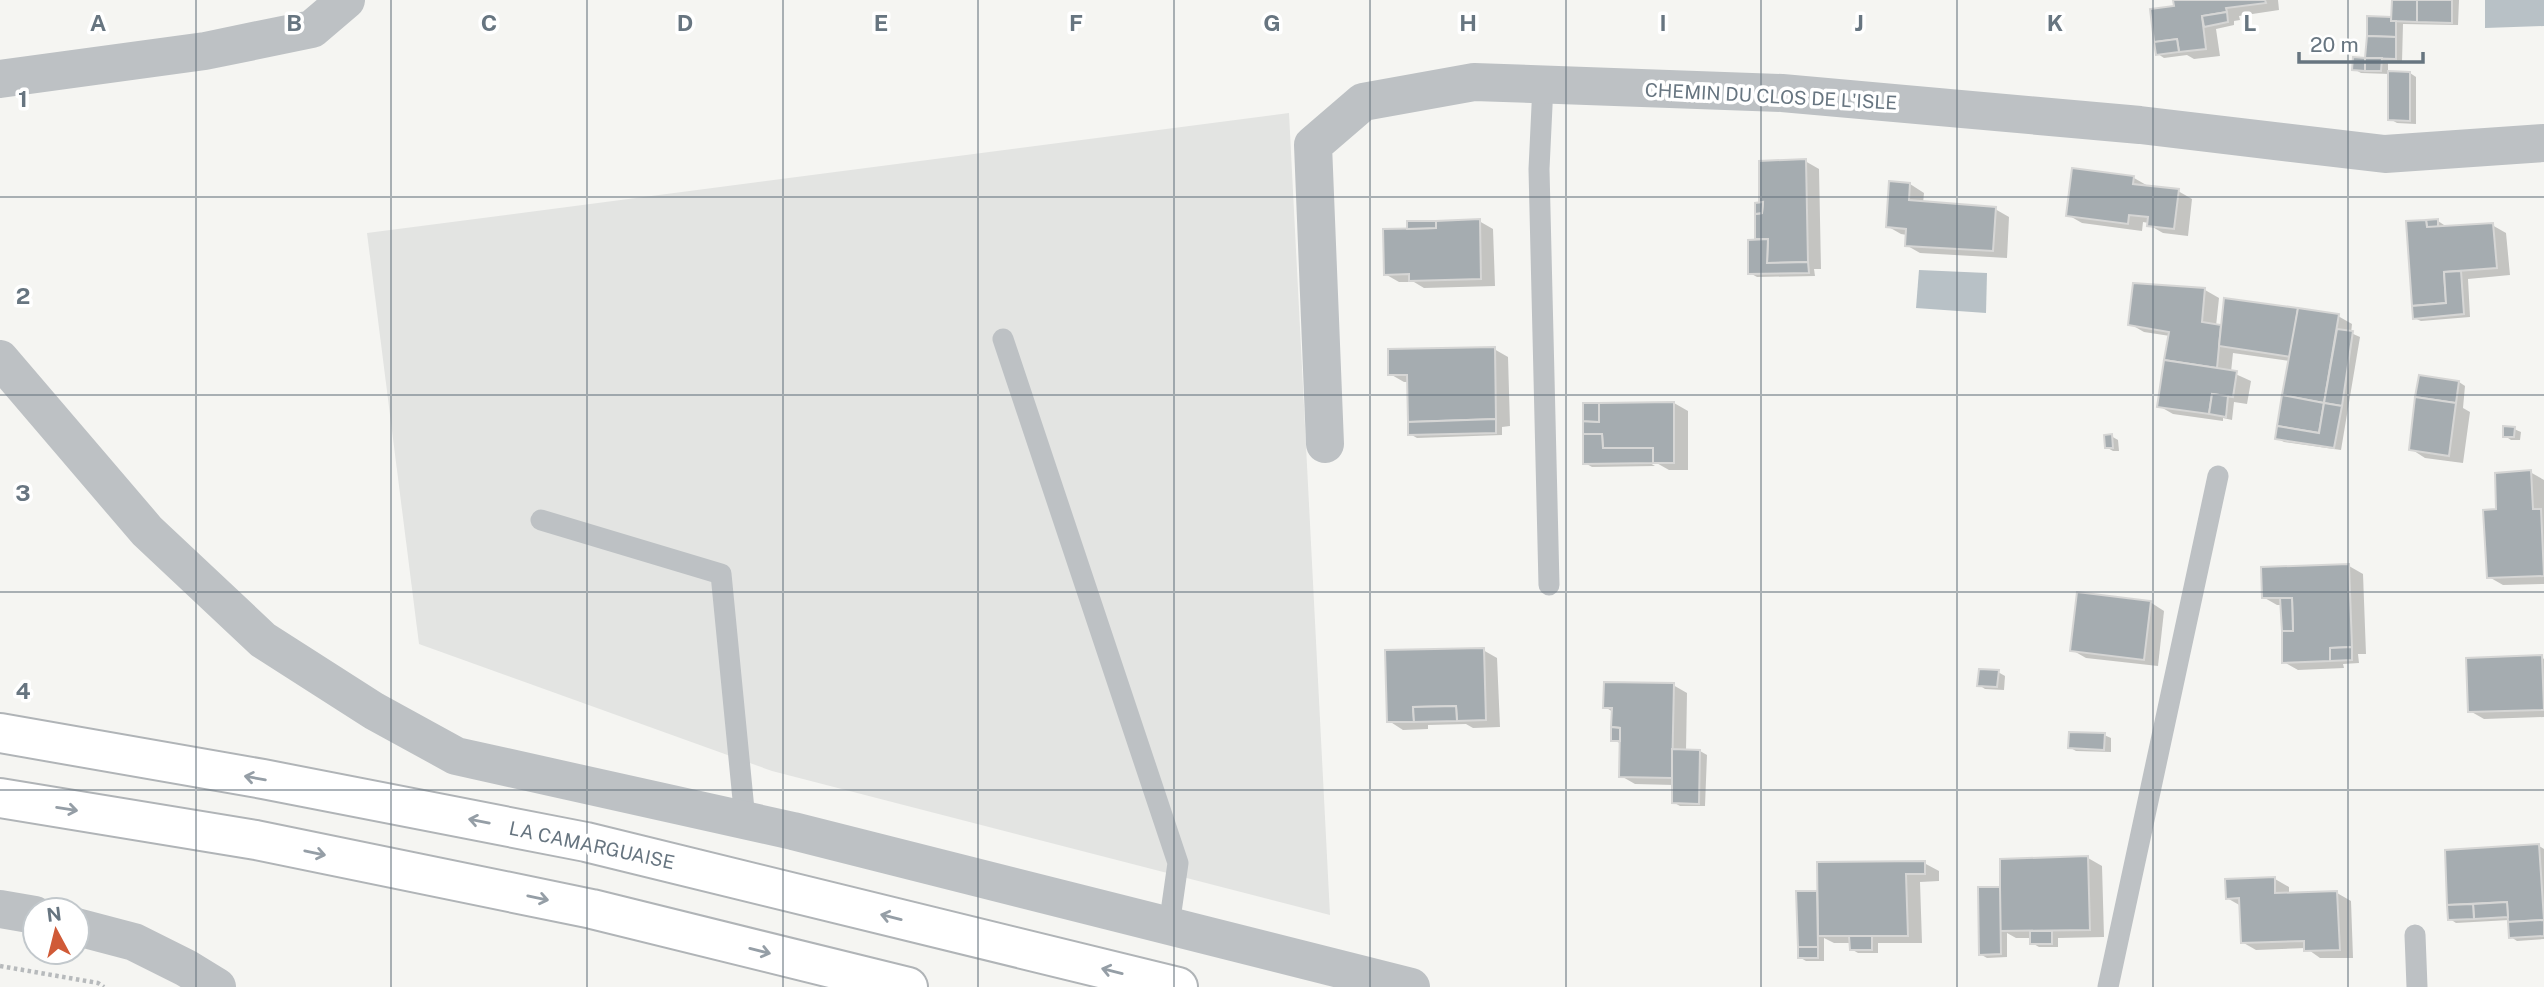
<svg xmlns="http://www.w3.org/2000/svg" width="2544" height="987" viewBox="0 0 2544 987" font-family="'Public Sans',sans-serif">
	<style>
		.built { fill: #e3e4e2 }
		.water { fill: #b8c1c6 }
		.shadow { fill: #0003 }
		.building { fill: #a5acb0; stroke: #d6d6d5; stroke-width: 2 }
		.lines { fill: none; stroke-linecap: round; stroke-linejoin: round }
		.trunk-casing { stroke: #b0b4b7; stroke-width: 42 }
		.path { stroke: #b7babc; stroke-width: 4.5; stroke-dasharray: 3.5 3.5; stroke-linecap: butt }
		.service { stroke: #bdc1c4; stroke-width: 21 }
		.minor { stroke: #bdc1c4; stroke-width: 38 }
		.tertiary { stroke: #bdc1c4; stroke-width: 38 }
		.trunk { stroke: #fff; stroke-width: 38 }
		.oneway { stroke: #959ea6 }
		.grid { fill: none; stroke: #677580; stroke-width: 2; stroke-opacity: 0.55 }
		.labels { text-anchor: middle; dominant-baseline: central; stroke-width: 7; stroke-linejoin: round; paint-order: stroke }
		.street-label { font-size: 19px; fill: #677580; stroke: #fff }
		.grid-label { font-size: 23px; text-anchor: middle; font-weight: bold; fill: #677580; stroke: #fff; stroke-width: 7; stroke-linejoin: round; paint-order: stroke }
	</style>
	<rect width="100%" height="100%" fill="#f5f5f2"/>
	<path class="built" d="M1289,113L1330,915L772,771L419,644L367,233Z"/>
	<g class="water">
		<path d="M2485,0H2544V26L2485,28Z"/>
		<path d="M1919,270L1987,273L1986,313L1916,308Z"/>
	</g>
	<g class="shadow">
		<path d="M2175,0H2278L2279,10L2239,16L2240,20L2234,21V25L2216,29L2220,56L2194,59L2187,55L2164,58L2158,54L2176,7Z"/>
		<path d="M2393,0H2459L2458,25L2403,24L2402,62L2388,61V73H2410L2416,77V124L2397,123L2390,119V74L2361,73L2354,69L2367,59L2369,18L2393,19Z"/>
		<path d="M1805,161L1819,169L1821,269H1814L1815,276L1757,277L1750,273L1763,241L1757,238Z"/>
		<path d="M2134,178L2148,186L2178,191L2192,199L2188,236L2163,233L2149,225V223L2143,222L2142,231L2082,223L2068,215Z"/>
		<path d="M1910,184L1924,193L1923,203L1995,209L2009,217L2007,258L1920,253L1906,245L1907,235L1901,234L1887,226Z"/>
		<path d="M1479,221L1493,229L1495,286L1424,288L1414,282H1399L1385,274Z"/>
		<path d="M2438,221L2444,225V228L2492,225L2506,233L2510,275L2468,279L2470,317L2421,321L2414,318Z"/>
		<path d="M2205,290L2219,298L2216,326L2338,316L2352,324L2351,333L2360,337L2341,450L2284,442L2277,438L2290,361L2233,353L2231,372L2251,381L2247,404L2234,402L2232,420L2223,418V421L2173,414L2159,406L2170,336L2144,332L2130,324Z"/>
		<path d="M1494,349L1508,357L1510,426L1502,427V435L1417,438L1410,434L1409,382H1404L1390,374Z"/>
		<path d="M2459,382L2465,386L2463,408L2470,412L2463,463L2425,458L2411,449Z"/>
		<path d="M1674,403L1688,411V470H1669L1646,457L1645,460L1655,466L1592,467L1585,463Z"/>
		<path d="M2514,429L2521,432L2520,440H2511L2505,436Z"/>
		<path d="M2111,436L2118,440L2119,451H2113L2106,447Z"/>
		<path d="M2530,472L2544,480V584L2503,585L2489,577L2498,510Z"/>
		<path d="M2349,566L2363,574L2366,654H2358L2359,663L2343,664L2344,668L2298,670L2284,662L2282,605H2277L2263,597Z"/>
		<path d="M2150,602L2164,611L2158,666L2086,658L2072,650Z"/>
		<path d="M1483,650L1497,658L1500,727L1473,728L1466,724L1428,725V729L1403,730L1389,721Z"/>
		<path d="M2541,657L2544,659V717L2484,719L2470,711Z"/>
		<path d="M1998,672L2005,676L2004,690L1985,689L1979,685Z"/>
		<path d="M1673,685L1687,693L1686,751H1700L1707,755L1705,806H1680L1673,802L1674,785L1635,784L1621,776L1622,744L1613,740V712L1605,707Z"/>
		<path d="M2104,735L2111,738V752L2076,751L2069,747Z"/>
		<path d="M2539,846L2544,849V939L2517,941L2511,937L2509,920L2456,923L2450,919L2447,851Z"/>
		<path d="M2088,858L2102,866L2104,937L2058,938V947H2039L2032,943V938H2016L2007,933V957L1987,958L1980,954L2002,889Z"/>
		<path d="M1924,863L1939,871V881L1920,882L1922,943H1878V953H1858L1851,949V943H1834L1824,938V961H1806L1799,957L1817,893Z"/>
		<path d="M2275,879L2289,887V894L2337,893L2351,901L2353,958H2320L2306,948L2256,950L2242,942L2241,906L2227,898Z"/>
	</g>
	<g class="building">
		<path d="M2173,0H2265L2266,3L2226,8L2227,12L2202,16L2206,49L2179,52L2177,39L2154,42L2150,9L2174,6Z"/>
		<path d="M2392,0H2417V22L2391,21Z"/>
		<path d="M2417,0H2452V23L2417,22Z"/>
		<path d="M2227,12L2228,22L2204,27L2202,16Z"/>
		<path d="M2367,16L2391,17V21H2396V37L2367,36Z"/>
		<path d="M2367,36L2396,37V59L2365,58Z"/>
		<path d="M2177,39L2179,52L2156,55L2154,42Z"/>
		<path d="M2353,57L2365,58V71L2352,70Z"/>
		<path d="M2365,58H2382L2381,71H2365Z"/>
		<path d="M2388,71L2410,72V121L2388,120Z"/>
		<path d="M1806,159L1808,262L1767,263L1768,239H1755V214L1762,213L1763,202L1759,203V161Z"/>
		<path d="M2072,168L2134,176L2133,184L2179,189L2174,229L2147,226L2148,217L2129,215L2128,224L2066,216Z"/>
		<path d="M1889,181L1910,183L1909,200L1996,207L1993,251L1905,246L1906,229L1886,227Z"/>
		<path d="M1763,202L1762,213L1755,214V203Z"/>
		<path d="M1480,219L1481,279L1409,281V274L1384,275L1383,229L1436,228V221Z"/>
		<path d="M2438,219V227H2427L2426,220Z"/>
		<path d="M2426,220L2427,227L2493,223L2497,268L2444,272L2446,303L2412,306L2406,221Z"/>
		<path d="M1407,221H1436V228L1407,229Z"/>
		<path d="M1768,239L1767,263L1808,262L1809,273L1748,274V240Z"/>
		<path d="M2461,271L2464,314L2413,319L2412,306L2446,303L2444,272Z"/>
		<path d="M2133,283L2205,288L2202,322L2221,325L2217,368L2164,360L2169,332L2128,325Z"/>
		<path d="M2224,298L2298,308L2291,357L2219,346Z"/>
		<path d="M2298,308L2339,314L2324,403L2282,395Z"/>
		<path d="M2337,329L2353,331L2342,406L2324,403Z"/>
		<path d="M1495,347L1496,419L1408,422L1407,375H1388V349Z"/>
		<path d="M2164,360L2237,371L2233,397L2212,394L2209,414L2157,407Z"/>
		<path d="M2419,375L2459,381L2456,403L2415,397Z"/>
		<path d="M2212,394L2228,396L2226,417L2209,414Z"/>
		<path d="M2282,395L2324,403L2319,433L2277,426Z"/>
		<path d="M2415,397L2456,403L2449,456L2409,450Z"/>
		<path d="M1674,402V463H1653V448H1603L1602,434H1583V421L1599,422V403Z"/>
		<path d="M1583,403H1599V422L1583,421Z"/>
		<path d="M2324,403L2342,406L2334,448L2275,439L2277,426L2319,433Z"/>
		<path d="M1496,419V433L1408,435V422Z"/>
		<path d="M2503,426L2515,427L2514,437H2503Z"/>
		<path d="M1583,434H1602L1603,448H1653V463L1583,464Z"/>
		<path d="M2112,434L2113,448H2105L2104,435Z"/>
		<path d="M2531,470L2533,509H2541L2544,576L2487,578L2483,510L2496,509L2495,473Z"/>
		<path d="M2349,564L2352,647L2330,648V661L2282,663V631H2293L2292,598H2262L2261,567Z"/>
		<path d="M2077,592L2151,601L2144,660L2070,651Z"/>
		<path d="M2280,598H2292L2293,631H2282Z"/>
		<path d="M2352,647V660L2330,661V648Z"/>
		<path d="M1484,648L1486,720L1457,721L1456,706L1413,707L1414,722H1387L1385,650Z"/>
		<path d="M2542,655L2544,710L2468,712L2466,658Z"/>
		<path d="M1979,669L1999,670L1997,687L1977,686Z"/>
		<path d="M1604,682L1674,683L1672,778L1619,777L1620,728L1611,727L1612,708H1603Z"/>
		<path d="M1456,706L1457,721L1414,722L1413,707Z"/>
		<path d="M1611,727L1620,728V741H1611Z"/>
		<path d="M2069,732L2105,733L2104,750L2068,748Z"/>
		<path d="M1672,749L1700,750L1699,804L1672,803Z"/>
		<path d="M2539,844L2544,920L2508,922L2507,902L2447,905L2445,850Z"/>
		<path d="M2088,856L2090,930L2000,931V859Z"/>
		<path d="M1925,861V874H1906L1908,936H1818L1817,862Z"/>
		<path d="M2275,877V893L2337,891L2340,950L2304,951V941L2241,943L2239,898L2226,899L2225,879Z"/>
		<path d="M1978,887H2000L2001,954L1979,955Z"/>
		<path d="M1796,891H1817L1818,947H1798Z"/>
		<path d="M2507,902L2508,917L2474,919L2473,904Z"/>
		<path d="M2473,904L2474,919L2448,920L2447,905Z"/>
		<path d="M2544,920V936L2509,938L2508,922Z"/>
		<rect x="2030" y="931" width="22" height="13"/>
		<path d="M1849,936H1872V950H1850Z"/>
		<rect x="1798" y="947" width="20" height="11"/>
	</g>
	<g class="lines">
		<defs>
			<g id="trunk">
				<path d="M0,733L263,779L586,842L1178,987"/>
				<path d="M0,798L256,840L592,909L908,987"/>
			</g>
		</defs>
		<use href="#trunk" class="trunk-casing"/>
		<path class="path" d="M0,966L98,983L104,987"/>
		<g class="service">
			<path d="M1543,85L1539,169L1549,585"/>
			<path d="M1003,339L1178,863L1169,926"/>
			<path d="M541,520L721,574L745,820"/>
			<path d="M2415,935L2417,987"/>
			<path d="M2108,987L2218,476"/>
		</g>
		<g class="minor">
			<path d="M0,79L205,51L312,29L346,0"/>
			<path d="M1325,444L1313,145L1363,102L1474,82L1782,93L2140,125L2385,154L2544,143"/>
			<path d="M0,909L35,915"/>
			<path d="M77,927L134,942L186,968L217,987"/>
		</g>
		<path class="tertiary" d="M0,359L147,531L263,640L374,711L456,756L793,831L1411,987"/>
		<use href="#trunk" class="trunk"/>
	</g>
	<defs><path id="oneway-shaft" d="M-6 0H5M1.5-3L5.5 0L1.5 3" fill="none" stroke-width="1.6" stroke-linecap="round" stroke-linejoin="round" transform="scale(1.75)"/></defs>
	<g class="oneway">
		<use href="#oneway-shaft" transform="translate(255 778) rotate(-170)"/>
		<use href="#oneway-shaft" transform="translate(67 809) rotate(9)"/>
		<use href="#oneway-shaft" transform="translate(479 821) rotate(-169)"/>
		<use href="#oneway-shaft" transform="translate(315 853) rotate(12)"/>
		<use href="#oneway-shaft" transform="translate(538 898) rotate(12)"/>
		<use href="#oneway-shaft" transform="translate(891 917) rotate(-166)"/>
		<use href="#oneway-shaft" transform="translate(760 951) rotate(14)"/>
		<use href="#oneway-shaft" transform="translate(1112 971) rotate(-166)"/>
	</g>
	<path class="grid" d="M196,0V987M391,0V987M587,0V987M783,0V987M978,0V987M1174,0V987M1370,0V987M1566,0V987M1761,0V987M1957,0V987M2153,0V987M2348,0V987M0,197H2544M0,395H2544M0,592H2544M0,790H2544"/>
	<g class="labels">
		<g class="street-label">
			<text transform="translate(1771 96) rotate(3)">CHEMIN DU CLOS DE L'ISLE</text>
			<text transform="translate(592 845) rotate(12)">LA CAMARGUAISE</text>
		</g>
	</g>
	<g class="grid-label">
		<text x="98" y="31">A</text>
		<text x="294" y="31">B</text>
		<text x="489" y="31">C</text>
		<text x="685" y="31">D</text>
		<text x="881" y="31">E</text>
		<text x="1076" y="31">F</text>
		<text x="1272" y="31">G</text>
		<text x="1468" y="31">H</text>
		<text x="1663" y="31">I</text>
		<text x="1859" y="31">J</text>
		<text x="2055" y="31">K</text>
		<text x="2250" y="31">L</text>
		<text x="23" y="107">1</text>
		<text x="23" y="304">2</text>
		<text x="23" y="501">3</text>
		<text x="23" y="699">4</text>
	</g>
	<g transform="translate(56 931) rotate(353)"><circle r="33" fill="#ffffff" stroke="#c2c8cc" stroke-width="2"/>
	<path d="M0-5L12 26L0 18L-12 26Z" fill="#d05a37"/>
	<text y="-10" font-size="19" font-weight="bold" text-anchor="middle" fill="#677580">N</text>
	</g>
	<path d="M2299 52v10h124v-10" fill="none" stroke="#677580" stroke-width="3.5"/>
	<text x="2310" y="52" font-size="21" fill="#677580" stroke="#ffffff" stroke-width="5" paint-order="stroke">20 m</text>
</svg>
